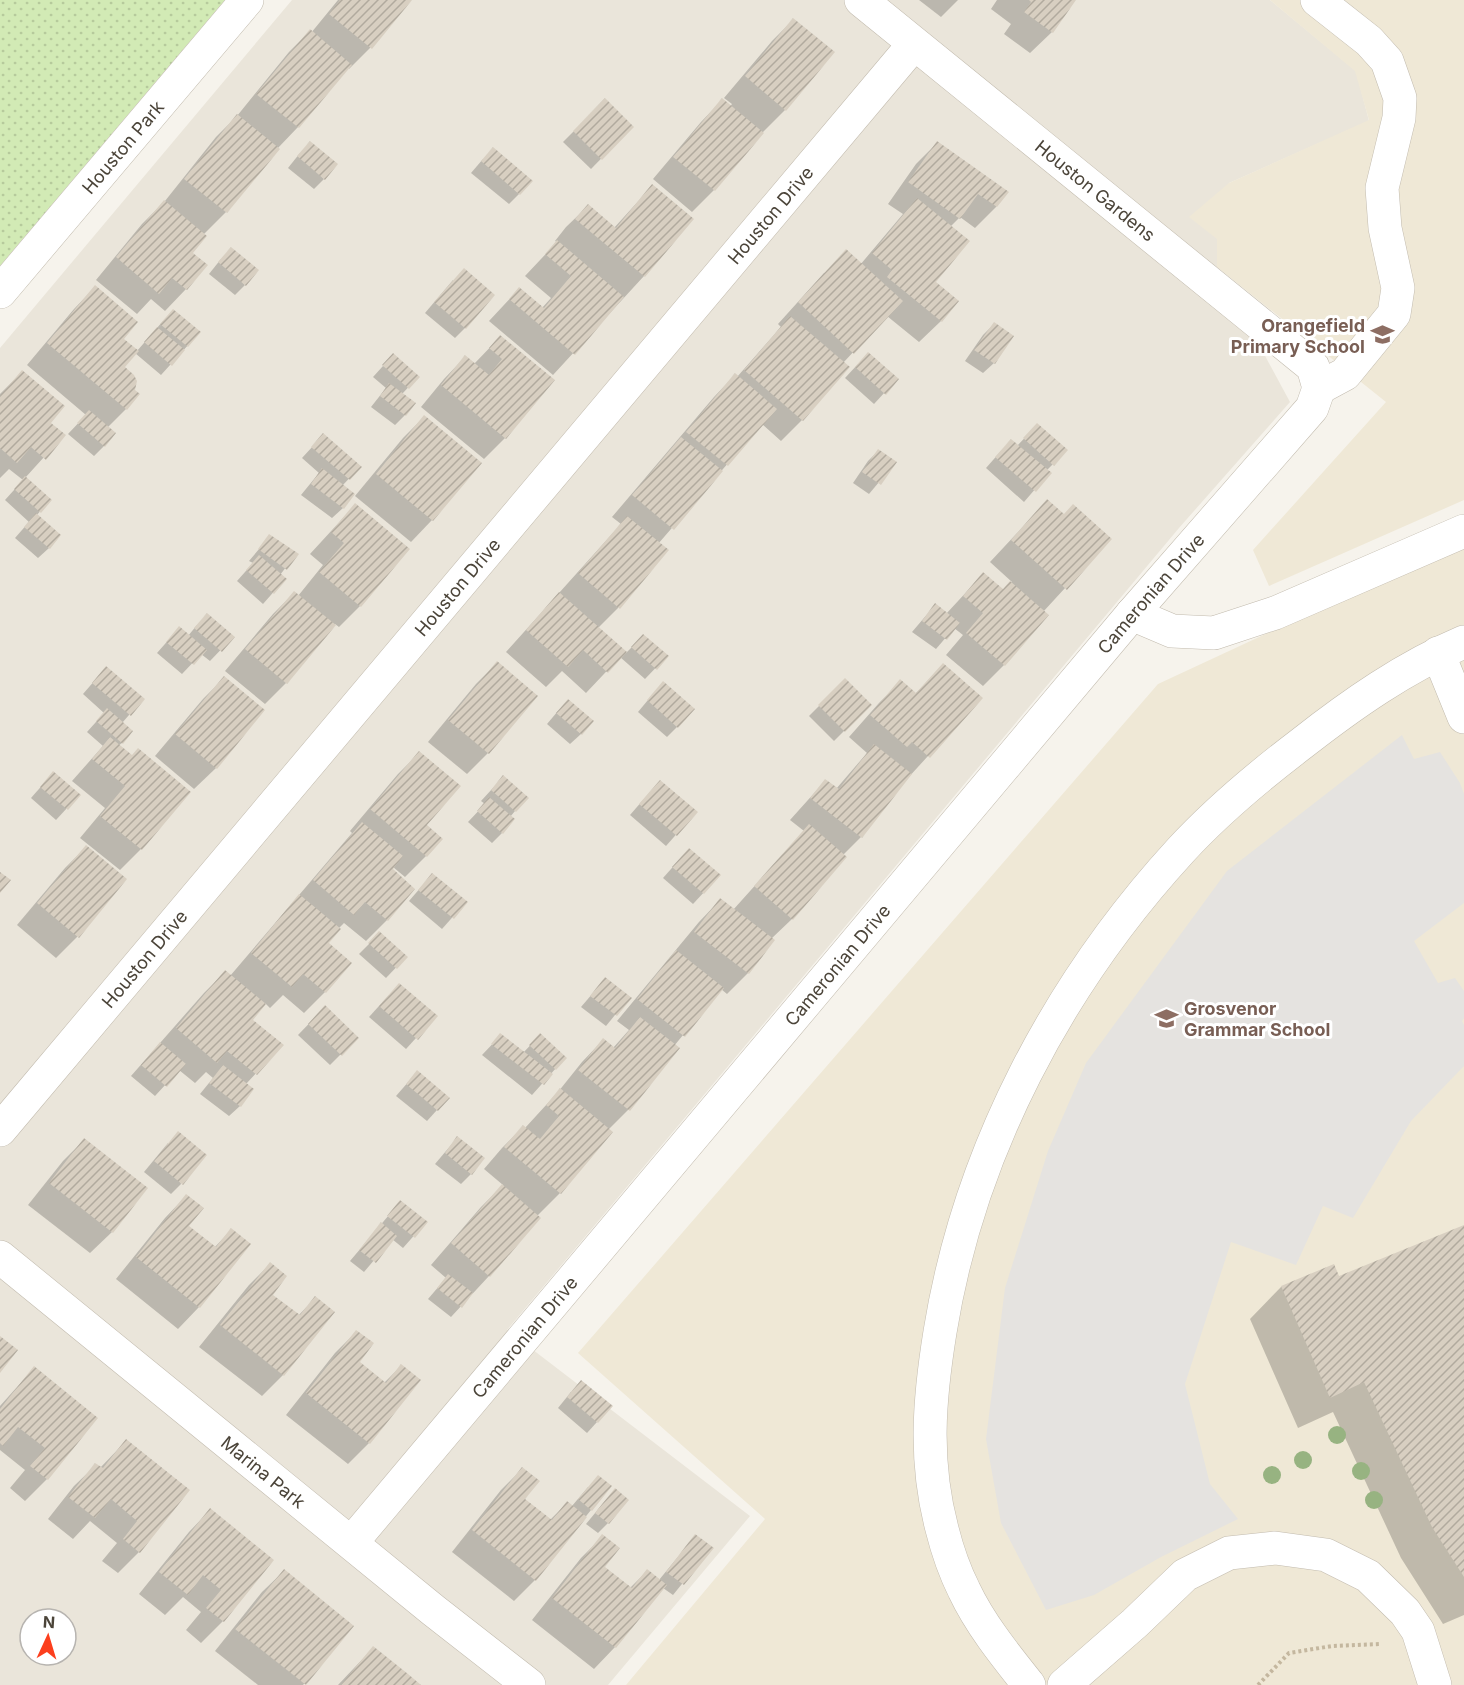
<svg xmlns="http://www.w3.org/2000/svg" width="1464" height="1685" viewBox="0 0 1464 1685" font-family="Inter,sans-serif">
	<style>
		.residential { fill: #eae5da; fill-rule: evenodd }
		.education { fill: #efe8d6 }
		.park { fill: url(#park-dots) }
		.parking { fill: #e5e3e0 }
		.shadow { fill: #0003 }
		.building { fill: url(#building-hatch) }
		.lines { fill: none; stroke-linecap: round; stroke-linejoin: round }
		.minor-casing { stroke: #c2bbae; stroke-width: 34 }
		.path { stroke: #c4b79f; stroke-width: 4; stroke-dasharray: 3 3; stroke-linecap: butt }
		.minor { stroke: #fff; stroke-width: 33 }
		.tree { fill: #97b381 }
		.labels { text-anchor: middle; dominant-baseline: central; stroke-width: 6; stroke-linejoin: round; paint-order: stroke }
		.street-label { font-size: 18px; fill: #4b4439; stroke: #fff }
		.education-label { font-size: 18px; font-weight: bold; fill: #785e54; stroke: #fff; text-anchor: end }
	</style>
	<defs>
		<pattern id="park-dots" width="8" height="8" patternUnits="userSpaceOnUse" patternTransform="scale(1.5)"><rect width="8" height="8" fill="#d2eab5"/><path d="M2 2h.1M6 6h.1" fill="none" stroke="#b6ca9c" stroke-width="1.8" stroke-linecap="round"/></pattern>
		<pattern id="building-hatch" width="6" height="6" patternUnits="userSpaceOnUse" patternTransform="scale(1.5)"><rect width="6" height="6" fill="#d8cfc1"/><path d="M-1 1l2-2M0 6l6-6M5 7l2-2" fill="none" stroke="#b1aa9e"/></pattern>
	</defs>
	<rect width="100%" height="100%" fill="#f6f3ec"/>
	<path class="residential" d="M292,0H1270L1356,71L1369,121L1229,183L1217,239V267L1290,402L1179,528L507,1330L750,1516L608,1685H0V348ZM30,1619H66V1655H30Z"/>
	<g class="education">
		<path d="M1270,0H1464V500L1269,586L1253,550L1386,402L1217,267V239L1189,217L1229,183L1369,120L1355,71Z"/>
		<path d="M1464,542V1685H626L765,1519L578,1353L1158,684Z"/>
	</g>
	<path class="park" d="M0,0H225L0,266Z"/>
	<path class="parking" d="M1402,735L1414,759L1440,752L1460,783L1464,794V903L1414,941L1438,983L1455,978L1464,991V1018L1462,1021L1464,1025V1066L1411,1121L1353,1218L1323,1206L1296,1265L1231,1242L1185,1384L1210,1484L1238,1519L1161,1557L1094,1595L1046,1610L1001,1523L986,1439L1005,1288L1048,1151L1086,1063L1227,871Z"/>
	<g class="shadow">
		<path d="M338,0H410L370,48L349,69L348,68L298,127L277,149L226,212L203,235L191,254L205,266L186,289L165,311L151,299L137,314L96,280L142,224L165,201L216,137L237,116L289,52L310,31L311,33Z"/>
		<path d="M919,0H958L941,17Z"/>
		<path d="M997,0H1074L1052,32L1030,53L1004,34L1011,24L991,9Z"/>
		<path d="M793,20L785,110L762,133L714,190L692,212L653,179L701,122L722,100L730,107L732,104L724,98L772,41Z"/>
		<path d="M605,100L632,127L591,169L563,142Z"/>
		<path d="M937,143L1006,192L996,207L975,228L960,217L950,227L934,283L941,321L919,342L887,316L843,363L802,420L781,441L762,424L658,544L618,608L598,628L626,653L643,636L667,656L645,679L620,657L586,693L562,671L546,687L506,652L621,524L612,517L714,397L735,375L737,377L781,327L778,324L824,273L860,265L903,214L888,204L916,164Z"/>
		<path d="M300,153L324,179L314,189L288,168Z"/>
		<path d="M483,159L519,194L509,204L471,173Z"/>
		<path d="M652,186L644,276L553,375L489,321L519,289L542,308L551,298L525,276L557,242L555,241L566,227L588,206L614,228Z"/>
		<path d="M221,259L245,285L235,295L209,274Z"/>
		<path d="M453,280L465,328L455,338L425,313Z"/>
		<path d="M95,287L122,339L137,351L163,321L199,333L161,375L135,353L123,368L126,409L108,427L104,446L94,456L68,434L86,415L27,365L74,309Z"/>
		<path d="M994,324V363L983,373L965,361L983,335Z"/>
		<path d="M500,337L553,380L505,438L484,459L421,407L444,379L465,357L474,364Z"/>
		<path d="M858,364L897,379L874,404L845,378Z"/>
		<path d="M383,366L418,377L402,394L405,415L395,425L371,407L386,388L373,377Z"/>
		<path d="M22,372L49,423L64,435L25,478L50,500L36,516L49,548L38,558L15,538L29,522L5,500L23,480L9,469L0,478V394Z"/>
		<path d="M424,417L480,463L432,520L411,542L355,496L403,438Z"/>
		<path d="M1037,425L1053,464L1046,471L1049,473L1024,502L986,468L1001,451L1017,446Z"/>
		<path d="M313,446L360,467L342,486L343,508L332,518L301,495L319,473L302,458Z"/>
		<path d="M878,451L895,463L869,494L853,483L868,461Z"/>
		<path d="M1047,501L1064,516L1110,539L1043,612L1004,665L983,686L946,655L963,635L954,628L936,649L912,632L935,605L946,614L983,574L1003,591L1012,582L990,562Z"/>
		<path d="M355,505L408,549L360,606L339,627L335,624L286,683L265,704L225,671L273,614L294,593L298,596L323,565L310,554Z"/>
		<path d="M270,536L296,554L280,575L285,579L263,604L237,581L253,563L249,561Z"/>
		<path d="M197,625L233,637L210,661L201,654L182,674L157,653L179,628L188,636Z"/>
		<path d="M497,663L488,753L467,774L428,742L476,684Z"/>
		<path d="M943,665L981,698L907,779L861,837L843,855L845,857L792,919L771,939L748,973L727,994L721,989L674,1046L678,1048L628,1110L608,1130L560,1193L537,1216L489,1276L451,1317L428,1299L446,1278L431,1265L481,1207L503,1185L484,1169L502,1148L523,1127L525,1128L558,1092L582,1062L603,1040L613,1048L629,1030L617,1021L699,922L720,900L733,910L804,831L790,820L825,781L836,789L867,753L849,737L879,703L901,681L915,694Z"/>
		<path d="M224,678L263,711L216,768L194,789L155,756L203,699Z"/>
		<path d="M96,679L143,699L122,723V743L118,746L141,849L120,870L80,838L105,808L72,781L103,746L87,732L104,713L83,694Z"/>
		<path d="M845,680L870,705L834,741L809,716Z"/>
		<path d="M653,694L677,727L667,737L638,712Z"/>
		<path d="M558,711L581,734L570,744L547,724Z"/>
		<path d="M419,753L426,856L405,877L393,867L387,920L366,941L344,923L339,928L327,943L325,992L304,1013L283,995L270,1008L265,1003L251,1020L282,1045L246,1084L240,1106L229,1116L200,1094L213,1078L206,1072L195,1083L179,1070L155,1096L131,1076L204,993L225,972L230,976L352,833L350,831L398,774Z"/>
		<path d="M53,773L79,795L56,820L31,798Z"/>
		<path d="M503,777L515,811L510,817L502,833L492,843L468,822L485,804L481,801Z"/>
		<path d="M650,792L696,812L666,846L630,815Z"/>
		<path d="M86,847L125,879L77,937L56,958L17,925L65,868Z"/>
		<path d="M679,860L719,876L693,904L663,878Z"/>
		<path d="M422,886L466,902L442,929L409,901Z"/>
		<path d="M379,934L406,957L386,978L359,954Z"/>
		<path d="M605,979L629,998L606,1026L581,1007Z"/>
		<path d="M389,995L436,1016L406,1049L369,1017Z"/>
		<path d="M325,1007L357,1038L330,1065L298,1035Z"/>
		<path d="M501,1035L523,1053L540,1035L565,1058L532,1095L482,1055Z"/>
		<path d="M417,1072L437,1110L427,1121L396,1096Z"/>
		<path d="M457,1138L471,1174L461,1184L435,1164Z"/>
		<path d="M84,1140L146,1188L112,1232L90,1253L28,1205L63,1161Z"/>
		<path d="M168,1143L181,1184L171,1194L144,1172Z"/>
		<path d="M186,1196L187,1226L214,1248L231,1230L199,1307L178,1329L116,1279L165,1218Z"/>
		<path d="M400,1202L426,1222L403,1248L392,1239L364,1272L350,1261Z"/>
		<path d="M1464,1227V1615L1443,1624L1401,1558L1333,1412L1298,1428L1250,1319L1281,1287L1333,1266L1338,1278Z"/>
		<path d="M270,1264L271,1295L298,1316L315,1298L283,1375L262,1396L199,1347L249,1285Z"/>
		<path d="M356,1332L357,1362L384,1383L401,1366L369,1443L348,1464L286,1415L335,1353Z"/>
		<path d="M34,1368L96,1418L47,1479L25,1501L10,1488L25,1470L0,1450V1406Z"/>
		<path d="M571,1392L597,1422L587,1433L558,1408Z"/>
		<path d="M126,1441L188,1491L139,1552L118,1573L102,1561L117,1543L90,1521L73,1539L48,1519L74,1486L96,1465L100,1468Z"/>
		<path d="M522,1469L523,1500L550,1520L567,1503L572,1506L588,1487L591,1510L535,1580L514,1601L452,1552L501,1490Z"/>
		<path d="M605,1501L608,1523L598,1533L586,1524Z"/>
		<path d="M210,1510L272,1560L223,1621L201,1643L186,1630L201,1612L183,1597L165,1615L139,1594L189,1532Z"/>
		<path d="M603,1536V1567L630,1588L647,1571L659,1580L695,1536L711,1548L673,1595L663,1588L615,1647L594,1669L532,1620L581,1558Z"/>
		<path d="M284,1571L351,1626L303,1685H258L215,1651L262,1592Z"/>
		<path d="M373,1648L419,1685H338Z"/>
	</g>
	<g class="building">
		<path d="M340,0H412L372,49L329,14Z"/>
		<path d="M1029,0H1076L1053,33L1024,12L1031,2Z"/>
		<path d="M793,18L835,52L786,111L745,76Z"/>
		<path d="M310,29L352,65L299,128L256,94Z"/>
		<path d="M605,98L634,127L602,160L573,131Z"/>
		<path d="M722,98L764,133L715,191L673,157Z"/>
		<path d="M237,114L280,149L227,213L184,179Z"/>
		<path d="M310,141L338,164L325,180L297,156Z"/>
		<path d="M937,141L1009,192L997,207L978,194L960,219L908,182Z"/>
		<path d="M493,147L533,181L520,195L481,161Z"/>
		<path d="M652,184L694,219L645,277L575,219L588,204L616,228Z"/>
		<path d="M917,198L970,241L936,282L959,301L942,322L887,277L892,270L872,253Z"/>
		<path d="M164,200L207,236L193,253L208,265L187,290L172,278L159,294L116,257Z"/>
		<path d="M557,240L624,297L575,355L509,299L519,287L544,308L571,276L545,254Z"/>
		<path d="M231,247L259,270L246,286L218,262Z"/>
		<path d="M846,249L903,301L854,354L798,302Z"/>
		<path d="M464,268L495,295L466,329L434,302Z"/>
		<path d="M95,285L138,322L124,339L139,351L125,367L134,375L137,381L135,390L140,394L127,410L47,343Z"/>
		<path d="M173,309L201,332L188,347L160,324Z"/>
		<path d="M790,316L850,367L803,421L744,370Z"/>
		<path d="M994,322L1014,336L995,364L974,350Z"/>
		<path d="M157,327L185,350L172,366L144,342Z"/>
		<path d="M500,335L555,380L506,439L441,385L465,355L489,375L502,359L489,348Z"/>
		<path d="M868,352L899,379L886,395L855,367Z"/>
		<path d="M393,353L420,377L409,389L382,365Z"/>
		<path d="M22,370L65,406L51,423L66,435L46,460L31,447L17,463L0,448V396Z"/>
		<path d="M735,373L777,409L728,466L686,432Z"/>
		<path d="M389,383L416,403L406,416L380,396Z"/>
		<path d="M89,410L116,433L105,447L77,423Z"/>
		<path d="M424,415L482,463L433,521L376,474Z"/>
		<path d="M1037,423L1068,450L1054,466L1023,438Z"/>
		<path d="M323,433L362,467L350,480L311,447Z"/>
		<path d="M681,437L723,471L674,530L632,495Z"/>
		<path d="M1011,439L1052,473L1036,492L995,457Z"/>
		<path d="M878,449L897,462L881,485L862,472Z"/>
		<path d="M322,468L355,494L344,509L311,484Z"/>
		<path d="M25,476L52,500L41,513L14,489Z"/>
		<path d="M1047,499L1064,514L1073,504L1112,539L1067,590L1011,540Z"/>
		<path d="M355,503L410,549L361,607L319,572L344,543L331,532Z"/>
		<path d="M36,513L61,535L50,549L24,527Z"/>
		<path d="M627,516L669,550L620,609L578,573Z"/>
		<path d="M269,534L299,554L287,570L258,549Z"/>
		<path d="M259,555L287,579L274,594L246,570Z"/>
		<path d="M983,572L1003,589L1010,581L1049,615L1005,666L966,633L983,613L963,596Z"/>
		<path d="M294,591L336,625L287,684L245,649Z"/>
		<path d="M559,592L627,652L608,673L583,650L568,667L526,630Z"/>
		<path d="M935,603L960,623L947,640L922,621Z"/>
		<path d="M207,613L235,637L222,652L194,628Z"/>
		<path d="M179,626L207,650L194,665L166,642Z"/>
		<path d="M643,634L669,656L657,670L631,647Z"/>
		<path d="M497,661L538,696L489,754L448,720Z"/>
		<path d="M943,663L983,698L930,758L912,742L907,747L870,715L900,679L916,693Z"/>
		<path d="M106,666L145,699L131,716L92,683Z"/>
		<path d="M224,676L265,710L217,769L175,734Z"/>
		<path d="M845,678L872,705L845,732L818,705Z"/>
		<path d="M663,681L695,709L678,728L647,700Z"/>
		<path d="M568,699L594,721L582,735L556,713Z"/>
		<path d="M107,708L133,731L123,744L96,721Z"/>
		<path d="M110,737L132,755L138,748L191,792L142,850L100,816L125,786L92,759Z"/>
		<path d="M874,744L912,774L862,838L810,798L825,779L839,789Z"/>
		<path d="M419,751L461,786L427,825L443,839L427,857L370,809Z"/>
		<path d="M53,771L81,795L68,810L40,787Z"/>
		<path d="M503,775L529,798L516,812L491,790Z"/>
		<path d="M660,780L698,812L677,836L639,804Z"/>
		<path d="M489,797L515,819L503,834L477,811Z"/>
		<path d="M362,822L403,856L393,869L415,889L388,921L365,902L354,915L313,880Z"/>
		<path d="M809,824L847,857L793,920L754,886Z"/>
		<path d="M86,845L127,879L79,938L37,903Z"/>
		<path d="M689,848L721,875L704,894L672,867Z"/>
		<path d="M0,872L11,880L0,893Z"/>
		<path d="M432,873L468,902L454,919L418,890Z"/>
		<path d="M299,894L341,929L329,943L352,963L326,993L303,974L292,987L251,953Z"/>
		<path d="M720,898L775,940L749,974L694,932Z"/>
		<path d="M379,931L408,957L397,969L368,943Z"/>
		<path d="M676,950L724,988L685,1037L637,999Z"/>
		<path d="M225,970L266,1004L253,1020L284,1045L257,1075L227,1051L217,1063L176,1028Z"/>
		<path d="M605,977L632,998L617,1016L590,996Z"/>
		<path d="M399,983L438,1016L418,1040L379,1006Z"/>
		<path d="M325,1005L359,1038L342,1056L308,1024Z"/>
		<path d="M640,1017L680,1048L630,1111L578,1070L603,1038L615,1048Z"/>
		<path d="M500,1033L553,1074L544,1085L491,1044Z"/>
		<path d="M540,1033L567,1058L556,1070L529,1045Z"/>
		<path d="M160,1042L186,1064L167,1087L141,1065Z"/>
		<path d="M223,1065L254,1089L241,1107L209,1083Z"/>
		<path d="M417,1070L450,1098L438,1111L406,1084Z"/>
		<path d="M560,1088L613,1132L561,1194L504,1147L523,1125L540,1139L559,1116L546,1105Z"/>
		<path d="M178,1131L207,1155L183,1185L154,1161Z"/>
		<path d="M457,1136L485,1158L472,1175L445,1153Z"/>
		<path d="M84,1138L148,1188L113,1233L49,1183Z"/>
		<path d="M502,1184L541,1218L490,1277L451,1243Z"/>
		<path d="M186,1194L204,1208L189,1226L216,1247L231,1228L251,1244L200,1308L136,1257Z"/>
		<path d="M400,1200L428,1222L415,1238L387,1216Z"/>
		<path d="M381,1222L397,1236L376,1263L359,1250Z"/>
		<path d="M1464,1225V1577L1432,1527L1364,1382L1330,1398L1281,1286L1334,1264L1339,1276Z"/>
		<path d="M270,1262L287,1276L273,1295L300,1315L315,1296L335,1312L284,1376L220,1325Z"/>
		<path d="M448,1274L473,1293L462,1308L437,1288Z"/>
		<path d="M356,1330L374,1343L360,1362L386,1383L401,1364L421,1380L370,1444L306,1393Z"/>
		<path d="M0,1336L18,1350L0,1373Z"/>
		<path d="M34,1366L98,1418L48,1480L30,1466L45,1448L18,1427L3,1446L0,1443V1409Z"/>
		<path d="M581,1380L613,1406L598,1423L567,1397Z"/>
		<path d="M126,1439L190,1490L140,1553L123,1539L137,1521L111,1499L95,1518L68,1497L95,1463L103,1468Z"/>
		<path d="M522,1467L540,1481L525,1499L552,1520L567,1501L587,1517L536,1581L472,1530Z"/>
		<path d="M598,1475L612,1486L592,1511L578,1499Z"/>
		<path d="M615,1488L629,1500L609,1524L595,1513Z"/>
		<path d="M210,1508L274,1560L224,1622L206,1608L221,1590L203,1575L188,1595L159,1572Z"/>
		<path d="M602,1534L620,1548L605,1567L632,1588L647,1569L667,1585L616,1648L552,1598Z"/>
		<path d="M695,1534L714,1548L684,1585L666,1572Z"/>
		<path d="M284,1569L354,1626L306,1685L235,1629Z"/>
		<path d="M373,1646L408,1674L421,1685H341Z"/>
	</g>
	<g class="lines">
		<defs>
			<g id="minor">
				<path id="s1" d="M861,0L1313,367L1319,388"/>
				<path d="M1317,0L1369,41L1387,61L1400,98L1399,118L1382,188L1385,228L1398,288L1394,314L1345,374L1319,388"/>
				<path id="s2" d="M0,292L247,0"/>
				<path d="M1132,614L1172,631L1214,633L1275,613L1464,531"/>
				<path d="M1438,653L1464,717"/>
				<path id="s3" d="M0,1130L914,44"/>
				<path id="s4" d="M0,1257L433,1610L529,1685"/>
				<path id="s5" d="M352,1542L1132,614L1312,408L1319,388"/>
				<path d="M1029,1685C1005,1655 980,1624 964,1590C955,1572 947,1549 942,1529C924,1461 929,1400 940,1332C969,1152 1058,984 1181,850C1217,811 1259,776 1301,744C1352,704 1405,667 1464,642"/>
				<path d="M1064,1685L1135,1623L1185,1575L1229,1553L1275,1548L1326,1555L1368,1576L1405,1612L1418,1631L1435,1685"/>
			</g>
		</defs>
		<use href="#minor" class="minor-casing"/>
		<path class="path" d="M1258,1685L1289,1653L1332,1646L1381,1644"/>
		<use href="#minor" class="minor"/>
	</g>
	<g class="tree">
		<circle cx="1337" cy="1435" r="9"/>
		<circle cx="1303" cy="1460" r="9"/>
		<circle cx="1361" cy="1471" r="9"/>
		<circle cx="1272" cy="1475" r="9"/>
		<circle cx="1374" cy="1500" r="9"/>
	</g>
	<defs>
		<symbol id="school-bare" viewBox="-9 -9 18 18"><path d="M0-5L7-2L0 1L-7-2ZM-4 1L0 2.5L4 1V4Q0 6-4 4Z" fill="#8d6e63" stroke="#fff" stroke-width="2.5" paint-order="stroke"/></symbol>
	</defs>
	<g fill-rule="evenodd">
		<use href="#school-bare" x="1366" y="318" width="33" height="33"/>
		<use href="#school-bare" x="1150" y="1002" width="33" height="33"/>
	</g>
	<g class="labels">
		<g class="street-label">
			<text stroke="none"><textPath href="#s2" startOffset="190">Houston Park</textPath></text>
			<text stroke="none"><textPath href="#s1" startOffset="302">Houston Gardens</textPath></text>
			<text stroke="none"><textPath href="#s3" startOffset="1196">Houston Drive</textPath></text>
			<text stroke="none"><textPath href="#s3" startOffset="710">Houston Drive</textPath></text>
			<text stroke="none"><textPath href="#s5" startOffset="1240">Cameronian Drive</textPath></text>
			<text stroke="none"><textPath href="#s3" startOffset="224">Houston Drive</textPath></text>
			<text stroke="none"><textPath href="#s5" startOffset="754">Cameronian Drive</textPath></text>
			<text stroke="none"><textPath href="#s5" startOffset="268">Cameronian Drive</textPath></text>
			<text stroke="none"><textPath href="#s4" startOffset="340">Marina Park</textPath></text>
		</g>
		<g class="education-label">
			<text x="1365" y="325">Orangefield<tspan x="1365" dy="21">Primary School</tspan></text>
			<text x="1184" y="1008" text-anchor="start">Grosvenor<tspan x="1184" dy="21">Grammar School</tspan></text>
		</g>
	</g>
	<g transform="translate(48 1637) rotate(4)"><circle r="28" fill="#ffffff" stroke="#b7b4b0" stroke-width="1.5"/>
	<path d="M0-4.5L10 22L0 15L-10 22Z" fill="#fc3f1d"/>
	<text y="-9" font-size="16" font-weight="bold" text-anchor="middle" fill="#4b4439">N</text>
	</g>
</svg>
